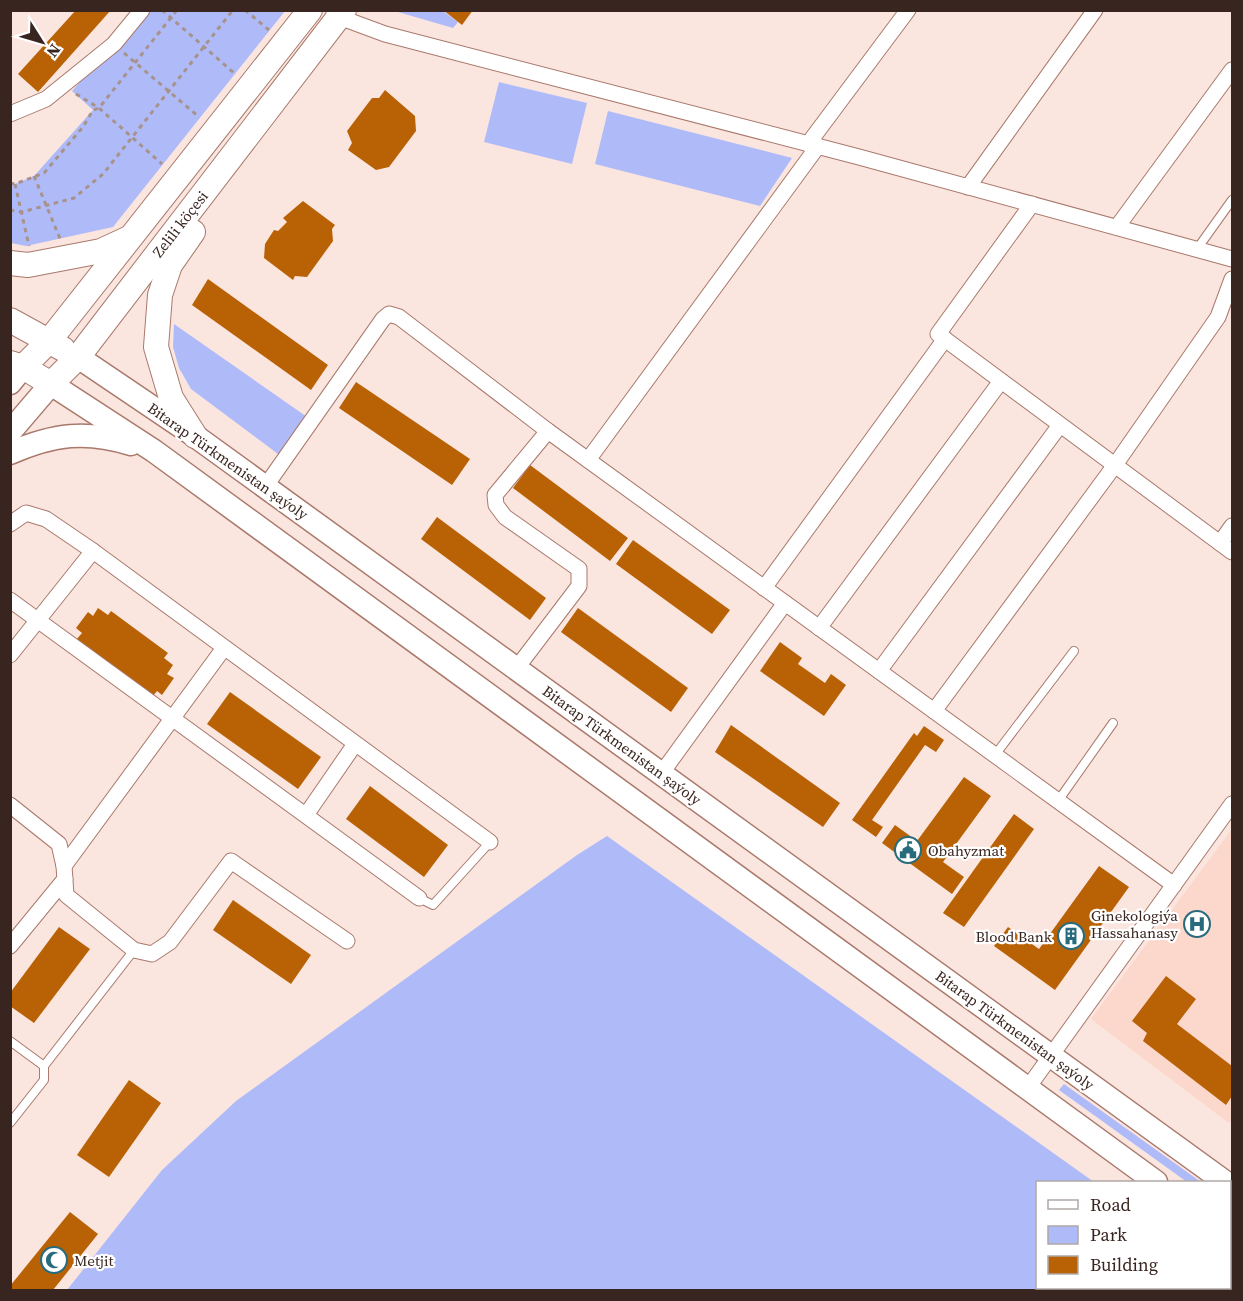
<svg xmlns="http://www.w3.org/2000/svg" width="1243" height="1301" viewBox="0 0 1243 1301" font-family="'Source Serif 4',serif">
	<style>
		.built { fill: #fcd7cc }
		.green { fill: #afbbf9 }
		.building { fill: #b96205 }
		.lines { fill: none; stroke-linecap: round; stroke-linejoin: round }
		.lane-casing { stroke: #a9796b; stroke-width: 10 }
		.street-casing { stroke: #a9796b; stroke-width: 17 }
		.secondary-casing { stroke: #a9796b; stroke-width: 25 }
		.primary-casing { stroke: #a9796b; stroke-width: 26 }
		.path { stroke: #a7928c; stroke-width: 3; stroke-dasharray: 4.5 4.5; stroke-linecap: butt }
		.lane { stroke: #fff; stroke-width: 8 }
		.street { stroke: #fff; stroke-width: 15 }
		.secondary { stroke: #fff; stroke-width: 22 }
		.primary { stroke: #fff; stroke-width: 24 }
		.labels { text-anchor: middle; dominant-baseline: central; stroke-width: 4.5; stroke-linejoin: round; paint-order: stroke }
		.street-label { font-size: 15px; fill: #392520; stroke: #fff }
		.poi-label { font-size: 15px; fill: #392520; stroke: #fff; text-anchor: start }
	</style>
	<rect width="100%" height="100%" fill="#fbe5df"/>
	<path class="built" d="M1232,829V1119L1229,1123L1091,1019Z"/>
	<g class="green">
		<path d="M400,10L443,11L458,22L453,28L398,12Z"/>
		<path d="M142,11H285L113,227L26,246L11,243L10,183L15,184L34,176L93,110L72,91Z"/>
		<path d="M499,82L587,103L572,164L484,142Z"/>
		<path d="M608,111L792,158L760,206L595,164Z"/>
		<path d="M174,324L310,419L282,457L191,389L179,368L173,347Z"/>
		<path d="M607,836L1094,1182H1038V1288H1081L1079,1290H67L162,1170L236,1101L577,855Z"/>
		<path d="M1064,1084L1201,1182H1187L1059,1090Z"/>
	</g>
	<g class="building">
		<path d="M76,10H111L38,92L18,74Z"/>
		<path d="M443,10H473L462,25Z"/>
		<path d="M385,90L415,116L416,131L389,167L376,170L348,150L352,143L347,131L372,98H379Z"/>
		<path d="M303,201L335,225L332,229L333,241L307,277L295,276L293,280L264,258L265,244L274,230L278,231L287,222L283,218Z"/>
		<path d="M208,279L328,365L311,390L192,305Z"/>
		<path d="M356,382L470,459L452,485L339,408Z"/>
		<path d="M530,465L628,538L610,561L513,488Z"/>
		<path d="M437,517L546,598L530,620L421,539Z"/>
		<path d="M633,540L730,610L712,634L616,564Z"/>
		<path d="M98,608L108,615L111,611L168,653L164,658L173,665L167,674L174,678L162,695L157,691L153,696L76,640L82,633L76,628L88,612L93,616Z"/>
		<path d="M578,608L688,688L671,712L561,632Z"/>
		<path d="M780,642L802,658L798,664L825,683L831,674L846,685L824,716L760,671Z"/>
		<path d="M230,692L321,757L298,789L207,724Z"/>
		<path d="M731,725L840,803L823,827L715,752Z"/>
		<path d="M924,726L944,740L936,752L925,745L872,820L883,827L876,837L852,820L914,733L917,736Z"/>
		<path d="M964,777L991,796L943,862L964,877L952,894L882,843L895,825L917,841Z"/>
		<path d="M370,786L448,845L424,877L346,819Z"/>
		<path d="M1014,814L1034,829L964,927L943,913Z"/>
		<path d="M1099,866L1129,887L1055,990L994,946L1008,927L1039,949Z"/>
		<path d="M233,900L311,955L291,984L213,930Z"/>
		<path d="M59,927L90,949L34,1023L10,1006V993Z"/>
		<path d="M1166,976L1196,999L1177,1024L1232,1066V1096L1226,1105L1143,1041L1147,1033L1132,1021Z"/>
		<path d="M129,1080L161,1103L109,1177L77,1155Z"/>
		<path d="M70,1212L98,1234L53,1290H10V1286Z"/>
	</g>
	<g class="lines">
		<defs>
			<g id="lane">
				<path d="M1197,249L1232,200"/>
				<path d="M995,755L1074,651"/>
				<path d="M1058,801L1113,723"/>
				<path d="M419,898L433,905L490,842"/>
				<path d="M10,1041L44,1066"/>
				<path d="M10,1123L44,1080V1066L134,950"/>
				<path d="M1093,1290L1095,1288"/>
				<path d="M1139,1290L1141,1288"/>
			</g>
			<g id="street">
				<path d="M334,13L339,17L385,34L859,157L1232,259"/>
				<path d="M10,114L46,99L114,44L142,10"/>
				<path d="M808,144L908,10"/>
				<path d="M968,187L1095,10"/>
				<path d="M1032,204L938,334L1232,552"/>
				<path d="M1117,227L1232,70"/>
				<path d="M588,460L818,146"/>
				<path d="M265,487L383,319L389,314L399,317L548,431L1174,885"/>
				<path d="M10,524L26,513L46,519L93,551L490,842"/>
				<path d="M1220,543L1232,526"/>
				<path d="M764,588L945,339"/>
				<path d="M10,600L419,898"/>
				<path d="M819,628L1001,381"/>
				<path d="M10,655L93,551"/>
				<path d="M516,669L579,586V569L505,517L496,505L495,495L548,431"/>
				<path d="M879,671L1060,425"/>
				<path d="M934,711L1115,465L1218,317L1232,279"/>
				<path d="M661,774L785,603"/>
				<path d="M10,805L59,844L64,866L66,895L134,950L152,954L170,942L231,861L347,941"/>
				<path d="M306,815L355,744"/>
				<path d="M64,866L224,648"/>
				<path d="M10,946L65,879"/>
				<path d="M1027,1089L1232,804"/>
			</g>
			<g id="secondary">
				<path d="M78,357L195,436L1225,1182"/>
				<path d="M10,383L23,367"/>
				<path d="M10,432L51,384L154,451L1156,1182"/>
				<path d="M10,453C54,434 86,430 131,444"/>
				<path d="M1230,1235L1232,1237"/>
			</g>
			<g id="primary">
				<path d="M193,232L170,265L160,295L156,347L171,398L195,436"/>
				<path d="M10,263L28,265L101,251L127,239"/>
				<path d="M10,320L63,349"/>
				<path d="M10,363L23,367L51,384L78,357L344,10"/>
				<path d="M23,367L49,341L310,10"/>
			</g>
		</defs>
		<use href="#lane" class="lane-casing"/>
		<use href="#street" class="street-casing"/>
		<use href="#secondary" class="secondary-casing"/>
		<use href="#primary" class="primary-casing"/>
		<g class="path">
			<path d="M162,10L234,73"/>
			<path d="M245,10L269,30"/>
			<path d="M124,53L199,117"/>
			<path d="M76,94L99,108L162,164"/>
			<path d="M34,176L61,241"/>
			<path d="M10,183L15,184L44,173L83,127L93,110L99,108L177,10"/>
			<path d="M15,184L29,246"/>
			<path d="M10,210L22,212L74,198L103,174L233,10"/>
		</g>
		<use href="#lane" class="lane"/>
		<use href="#street" class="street"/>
		<use href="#secondary" class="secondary"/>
		<use href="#primary" class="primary"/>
	</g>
	<defs>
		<symbol id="civic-ring" viewBox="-11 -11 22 22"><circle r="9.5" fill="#fff" stroke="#276b7c" stroke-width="1.5"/><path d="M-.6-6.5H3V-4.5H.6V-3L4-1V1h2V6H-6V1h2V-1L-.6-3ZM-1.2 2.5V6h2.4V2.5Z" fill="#276b7c"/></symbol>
		<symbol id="hospital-ring" viewBox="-11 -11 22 22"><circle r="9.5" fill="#fff" stroke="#276b7c" stroke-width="1.5"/><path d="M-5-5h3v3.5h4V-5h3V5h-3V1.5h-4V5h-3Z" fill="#276b7c"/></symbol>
		<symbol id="building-ring" viewBox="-11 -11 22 22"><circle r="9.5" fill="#fff" stroke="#276b7c" stroke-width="1.5"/><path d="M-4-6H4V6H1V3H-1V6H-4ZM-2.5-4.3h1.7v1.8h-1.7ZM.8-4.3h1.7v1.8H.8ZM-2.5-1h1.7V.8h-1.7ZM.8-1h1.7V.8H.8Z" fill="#276b7c"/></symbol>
		<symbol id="mosque-ring" viewBox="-11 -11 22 22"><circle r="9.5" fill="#fff" stroke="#276b7c" stroke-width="1.5"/><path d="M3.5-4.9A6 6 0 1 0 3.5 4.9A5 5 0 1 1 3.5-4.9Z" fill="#276b7c"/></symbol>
	</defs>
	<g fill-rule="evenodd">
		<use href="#civic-ring" x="893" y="835" width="30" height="30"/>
		<use href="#hospital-ring" x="1182" y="909" width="30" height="30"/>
		<use href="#building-ring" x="1056" y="921" width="30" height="30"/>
		<use href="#mosque-ring" x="39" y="1245" width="30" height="30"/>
	</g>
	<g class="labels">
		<g class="street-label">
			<text transform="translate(180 224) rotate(-52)">Zelili köçesi</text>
			<text transform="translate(228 461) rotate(35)">Bitarap Türkmenistan şaýoly</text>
			<text transform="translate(622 745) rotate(36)">Bitarap Türkmenistan şaýoly</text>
			<text transform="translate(1015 1030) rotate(36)">Bitarap Türkmenistan şaýoly</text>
		</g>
		<g class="poi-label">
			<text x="928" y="850">Obahyzmat</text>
			<text x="1178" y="915" text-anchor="end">Ginekologiýa<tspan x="1178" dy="17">Hassahanasy</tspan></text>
			<text x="1052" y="936" text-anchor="end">Blood Bank</text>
			<text x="74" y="1260">Metjit</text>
		</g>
	</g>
	<rect width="1243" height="1301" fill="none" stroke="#392520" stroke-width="24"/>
	<rect x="1036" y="1181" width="195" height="108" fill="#ffffff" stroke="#b0a8a6" stroke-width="1.5"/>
	<rect x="1048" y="1200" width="30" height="9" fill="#ffffff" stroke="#b0a8a6" stroke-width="1.5"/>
	<text x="1090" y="1211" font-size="18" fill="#392520">Road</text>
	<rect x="1048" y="1226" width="30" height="18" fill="#afbbf9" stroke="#b0a8a6" stroke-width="1.5"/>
	<text x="1090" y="1241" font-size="18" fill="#392520">Park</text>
	<rect x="1048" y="1256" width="30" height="18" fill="#b96205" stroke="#b0a8a6" stroke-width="1.5"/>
	<text x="1090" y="1271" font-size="18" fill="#392520">Building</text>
	<g transform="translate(42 42) rotate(127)" stroke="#ffffff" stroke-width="4.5" paint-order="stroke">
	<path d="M0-4.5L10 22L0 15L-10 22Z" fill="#392520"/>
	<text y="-9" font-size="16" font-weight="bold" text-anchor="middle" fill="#392520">N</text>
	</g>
</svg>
